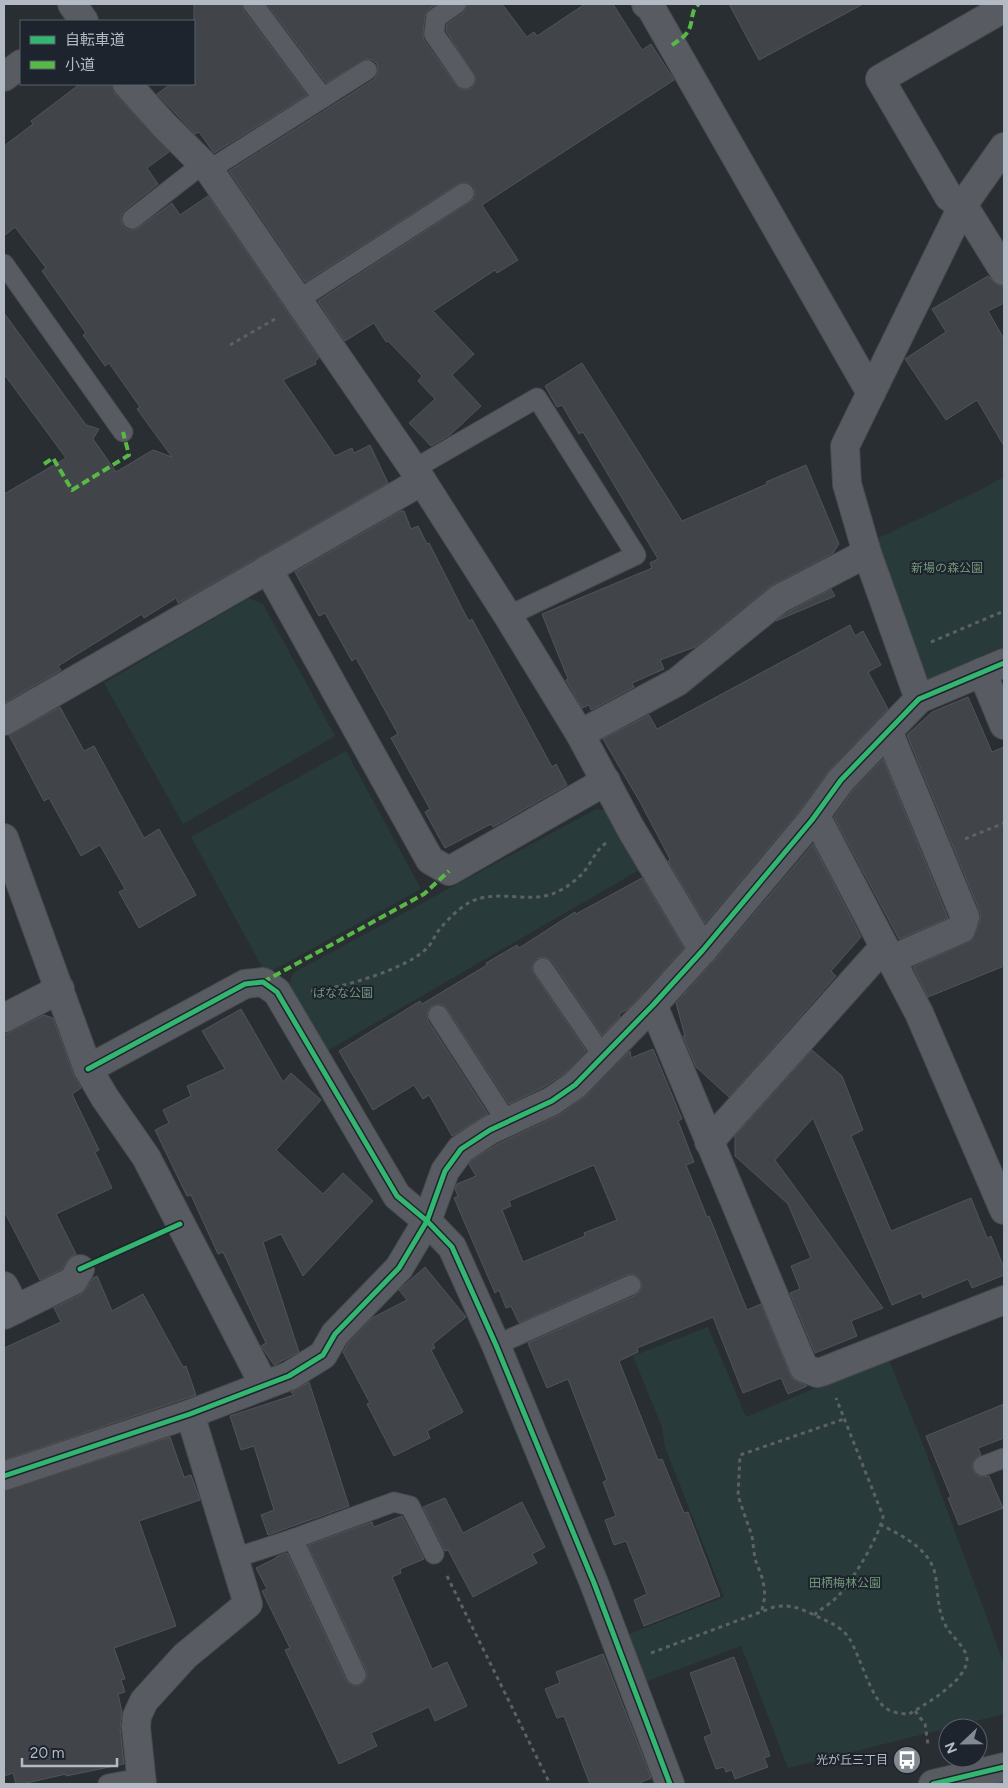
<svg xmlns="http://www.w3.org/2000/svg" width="1008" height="1788" viewBox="0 0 1008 1788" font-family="Figtree,'Noto Sans JP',sans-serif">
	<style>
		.green { fill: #293a3a }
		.building { fill: #41454a; stroke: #50555b; fill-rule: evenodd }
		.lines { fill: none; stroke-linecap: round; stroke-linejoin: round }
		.service-casing { stroke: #464a4e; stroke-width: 21 }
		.minor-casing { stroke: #464a4e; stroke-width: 30 }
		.tertiary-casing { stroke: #464a4e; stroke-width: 30 }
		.path { stroke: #5c6166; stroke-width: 3; stroke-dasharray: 4 4; stroke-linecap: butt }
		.service { stroke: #585c62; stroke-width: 19 }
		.minor { stroke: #585c62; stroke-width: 28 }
		.tertiary { stroke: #585c62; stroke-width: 28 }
		.quiet { stroke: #58b947; stroke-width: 4; stroke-dasharray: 8 4; stroke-linecap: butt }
		.cycleway-casing { stroke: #1d242d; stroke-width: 8 }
		.cycleway { stroke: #33b770; stroke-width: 5 }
		.labels { text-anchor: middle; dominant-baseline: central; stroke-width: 4; stroke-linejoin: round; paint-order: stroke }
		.park-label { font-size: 12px; fill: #73977a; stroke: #1d242d }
		.poi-label { font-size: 12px; fill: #b3bac4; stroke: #1d242d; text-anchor: end }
	</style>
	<rect width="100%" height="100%" fill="#292e33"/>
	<g class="green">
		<path d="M1004,477V648L972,661L933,681L918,675L886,563L876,539L978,491Z"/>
		<path d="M249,598L263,604L335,736L183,824L104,683Z"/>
		<path d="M346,751L421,889L266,974L191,837Z"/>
		<path d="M596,809L610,811L641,869L325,1052L287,990L293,973Z"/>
		<path d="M708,1327L746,1417L888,1358L919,1434L1004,1664V1714L788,1768L741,1646L645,1682L627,1635L724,1597L665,1447L662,1427L633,1356Z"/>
	</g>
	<g class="building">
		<path d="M194,4H242L244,11L307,95L214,153L199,132L195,134L157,94L171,84H194Z"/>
		<path d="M267,4H437L429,9L425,16L423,33L424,40L456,85L460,89L465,90L472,88L475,83L476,78L446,31L447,24L463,13L467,4H502L527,37L534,32L537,36L585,4H613L642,50L651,44L674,80L482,205L518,260L497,273L495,270L433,311L474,354L452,375L481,406L450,435L431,446L409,423L435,399L418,381L422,376L388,341L386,342L374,323L345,341L318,301L470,202L474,198L475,193L474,187L469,183L463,182L458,184L305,282L229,171L373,80L377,75L378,69L377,64L373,60L366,59L326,83Z"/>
		<path d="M729,4H863L759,60Z"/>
		<path d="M80,84H112L115,94L169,152L147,168L158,184L125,210L121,215V220L123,226L128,230H133L138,228L172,203L180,215L208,196L319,358L315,361L316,364L283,380L335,456L352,448L354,453L370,445L388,483L178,603L176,598L144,618L142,614L58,666L61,670L4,703V494L66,458L4,374V313L86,425L99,429L93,439L116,472L153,450L172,457L137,409L140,407L109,363L105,366L83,335L86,333L42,271L46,268L15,227L4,236V146L33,124L31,121Z"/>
		<path d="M988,276L996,284L1004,287V303L988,311L1004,339V446L977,400L946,420L905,359L946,332L932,309Z"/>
		<path d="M582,363L682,521L767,484L766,482L806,465L839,544L833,553L769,587L695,647L660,660L664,669L632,683L634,687L591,710L589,705L582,708L566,680L568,679L542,614L652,568L650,563L658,559L583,432L579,434L562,405L557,407L545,386Z"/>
		<path d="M401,511H404L411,529L418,526L427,544L429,543L465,614L469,621L472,619L552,767L556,764L567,785L493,827L491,824L445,848L425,812L430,809L391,738L398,734L356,658L352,661L325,613L319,616L295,572Z"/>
		<path d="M831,589L835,596L776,621L788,612Z"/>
		<path d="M850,625L855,636L863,631L881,665L868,672L888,709L830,769L800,810L705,923L668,861L670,859L640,802L603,739L649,715L657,729Z"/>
		<path d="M968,697L992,752L1004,747V966L928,997L913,967L972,940L980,922V912L907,735L932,712Z"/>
		<path d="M60,707L84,751L94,746L144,838L159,829L196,895L139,928L119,892L125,889L100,845L81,856L49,798L44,801L9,735Z"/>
		<path d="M883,759L948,918L899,939L834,817L853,790Z"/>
		<path d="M813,844L861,937L831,971L836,976L729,1097L696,1067L683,1036H685L676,1003L715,960Z"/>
		<path d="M642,878L684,948L628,1009L619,1014L620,1017L602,1035L552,961L547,958L542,957L536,959L533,964L532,969L534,974L586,1051L565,1073L544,1087L509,1104L447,1009L443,1005L437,1004L432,1006L428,1010L427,1015L428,1021L488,1114L452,1136L429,1095L423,1099L414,1085L373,1110L339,1051L420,1001L422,1004L487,965L486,963L517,945L519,948L575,912L576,914Z"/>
		<path d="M241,1009L283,1082L291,1073L321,1100L276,1150L323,1194L343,1173L373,1201L303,1276L281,1234L263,1242L299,1352L274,1365L261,1346L266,1343L223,1252L218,1254L191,1195L187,1196L155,1130L169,1123L163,1110L191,1096L187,1086L225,1069L202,1031Z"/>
		<path d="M44,1015L53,1018L74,1076L81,1088L72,1094L99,1150L95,1152L112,1188L56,1214L76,1254L72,1256L67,1261L62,1269L40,1280L4,1211V1035Z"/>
		<path d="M653,1049L682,1119L678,1121L694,1162L686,1165L707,1217L709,1216L747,1310L761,1304L790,1374L793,1379L807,1386L788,1394L781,1378L743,1393L713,1317L637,1348L638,1352L619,1361L658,1460L662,1459L684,1513L688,1512L720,1596L644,1626L634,1600L647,1594L626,1541L614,1545L605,1520L616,1516L603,1482L607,1480L568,1379L547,1388L528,1343L636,1295L640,1291L642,1287L641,1281L637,1276L632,1274L626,1275L519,1323L511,1306L506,1308L499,1290L495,1293L454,1198L458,1196L455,1189L457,1184L476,1176L469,1164L472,1160L498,1144L561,1114L586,1096L630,1051L631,1058ZM594,1165L617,1220L584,1233L585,1236L523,1262L502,1210L511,1206L509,1201Z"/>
		<path d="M812,1050L842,1076L863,1130L851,1136L891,1231L971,1198L987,1238L991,1236L1004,1268V1275L972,1288L968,1279L923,1298L921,1293L892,1305L813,1118L775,1160L883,1308L851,1321L857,1336L815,1353L790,1293L800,1289L791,1266L811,1258L788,1204L735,1156V1136Z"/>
		<path d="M425,1267L466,1317L433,1344L435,1348L431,1350L463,1412L427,1431L430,1438L394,1456L367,1404L370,1403L343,1352L348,1343L372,1318L407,1300L399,1290Z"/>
		<path d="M97,1276L112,1311L143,1294L183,1367L186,1366L196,1395L4,1460V1348L61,1322L54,1308L80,1295L86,1289L93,1278Z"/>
		<path d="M309,1382L349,1506L268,1535L261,1515L274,1510L254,1446L241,1450L230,1416L294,1395L291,1392Z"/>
		<path d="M1004,1404V1438L978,1448L981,1455L975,1459L972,1465L973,1470L976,1475L982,1477L989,1476L1003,1508L959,1525L948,1498L951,1497L926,1436Z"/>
		<path d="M170,1437L184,1477L191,1475L200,1500L139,1521L176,1626L114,1648L125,1679L121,1680L125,1692L118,1694L122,1712L120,1728L124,1764L66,1776V1774L22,1784H16L13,1773L4,1776V1491Z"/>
		<path d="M445,1498L463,1533L522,1502L545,1547L532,1554L537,1563L473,1597L448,1550L445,1551L423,1507Z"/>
		<path d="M402,1516L424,1559L400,1569L401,1573L392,1577L432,1669L447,1662L467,1706L435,1721L429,1707L371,1733L377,1746L339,1764L285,1650L290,1648L262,1591L267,1589L256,1568L276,1558V1557L287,1553L346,1680L350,1684L355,1686L360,1685L365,1681L367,1676L366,1670L308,1545L372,1522L374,1527Z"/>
		<path d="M603,1654L651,1778L637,1784H590L564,1716L557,1718L545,1689L560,1683L556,1672Z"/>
		<path d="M734,1657L770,1756L764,1758L768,1767L735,1779L732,1770L726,1772L724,1767L716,1769L704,1737L712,1734L690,1673Z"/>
	</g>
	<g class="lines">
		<defs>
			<g id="service">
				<path d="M253,4L323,98"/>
				<path d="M456,4L436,18L434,34L465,79"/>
				<path d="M209,170L367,70"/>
				<path d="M132,219L204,163"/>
				<path d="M4,264L123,432"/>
				<path d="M298,300L464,193"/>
				<path d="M414,469L537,398L636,555L508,616"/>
				<path d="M543,968L603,1056"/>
				<path d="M438,1015L507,1122"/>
				<path d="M496,1345L631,1285"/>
				<path d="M983,1466L1004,1458"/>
				<path d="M293,1539L356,1675"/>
				<path d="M235,1558L293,1539L394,1502L410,1506L434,1554"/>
				<path d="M108,1784L141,1778"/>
			</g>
			<g id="minor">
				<path d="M72,4L84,21"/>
				<path d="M646,4L651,8L871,393"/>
				<path d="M1004,8L880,79L949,197L963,205L1004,271"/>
				<path d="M4,77L21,64"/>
				<path d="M127,84L163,124L209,170L422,481L508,616L580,734L631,829L703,950"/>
				<path d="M268,569L430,860L449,871L606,781"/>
				<path d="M982,672L1004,725"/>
				<path d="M919,699L867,553L847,484L845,446L963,205L1004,147"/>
				<path d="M4,721L422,481"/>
				<path d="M888,731L965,917L961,929L890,960"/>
				<path d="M580,734L677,682L779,599L867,553"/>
				<path d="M812,820L820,824L919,1013L1004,1210"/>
				<path d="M4,838L88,1069L105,1098L146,1157L264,1385"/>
				<path d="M653,1005L804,1368L817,1373L824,1371L1004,1300"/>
				<path d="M4,1018L60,989"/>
				<path d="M88,1069L245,984L263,982L277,992L397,1196L427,1221L452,1247L496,1345L594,1583L670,1784"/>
				<path d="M709,1142L883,948"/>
				<path d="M4,1286L16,1309"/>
				<path d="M4,1315L73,1281L80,1269"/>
				<path d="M4,1476L190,1414L289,1376L323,1355L335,1334L399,1268L427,1221L445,1171L461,1149L490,1130L552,1101L575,1085L653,1005L703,950L812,820L841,780L919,699L1004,663"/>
				<path d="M142,1784L136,1727L137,1716L144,1701L185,1656L248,1604L190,1414"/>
			</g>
			<path id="tertiary" d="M933,1784L1004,1767"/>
		</defs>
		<use href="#service" class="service-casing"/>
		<use href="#minor" class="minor-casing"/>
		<use href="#tertiary" class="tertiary-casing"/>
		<g class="path">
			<path d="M230,345L275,319"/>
			<path d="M931,642L1004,611"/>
			<path d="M965,839L1004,823"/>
			<path d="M311,991C339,989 411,968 429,946C433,941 435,935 439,930C447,920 459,908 470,902C496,889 527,903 552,894C566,889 583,876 590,863C595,855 598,849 606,843"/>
			<path d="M447,1576L550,1784"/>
			<path d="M762,1610L765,1596L763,1580L755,1559L752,1536L738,1496L740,1455L844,1419"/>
			<path d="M814,1615C822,1608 832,1603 839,1595C853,1580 880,1535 883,1516L836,1398"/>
			<path d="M651,1653L774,1607C789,1604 800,1608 814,1615C827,1621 841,1626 849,1638C860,1655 871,1700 887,1709C894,1713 902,1714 909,1714C926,1704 966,1681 967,1660C967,1648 953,1638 947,1628C938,1613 938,1596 936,1579C933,1551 905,1537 881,1525"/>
			<path d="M915,1711L925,1724L928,1745"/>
		</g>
		<use href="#service" class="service"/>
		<use href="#minor" class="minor"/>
		<use href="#tertiary" class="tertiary"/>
		<g class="quiet">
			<path d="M672,45C679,40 687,36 690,27C693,18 691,10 699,4"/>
			<path d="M44,464L53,458L72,490L129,455L123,432"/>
			<path d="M263,982L424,894L449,871"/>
		</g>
		<defs>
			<g id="cycleway">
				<path d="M88,1069L245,984L263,982L277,992L397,1196L427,1221L452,1247L496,1345L594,1583L670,1784"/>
				<path d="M80,1269L180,1224"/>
				<path d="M4,1476L190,1414L289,1376L323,1355L335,1334L399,1268L427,1221L445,1171L461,1149L490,1130L552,1101L575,1085L653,1005L703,950L812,820L841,780L919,699L1004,663"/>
				<path d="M933,1784L1004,1767"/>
			</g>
		</defs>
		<use href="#cycleway" class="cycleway-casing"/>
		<use href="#cycleway" class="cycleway"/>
	</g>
	<defs>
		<symbol id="bus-disc" viewBox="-11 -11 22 22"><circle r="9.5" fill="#838991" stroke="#1d242d"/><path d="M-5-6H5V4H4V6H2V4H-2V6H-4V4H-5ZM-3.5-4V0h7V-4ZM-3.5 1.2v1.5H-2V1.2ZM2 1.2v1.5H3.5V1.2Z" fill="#fff"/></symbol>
	</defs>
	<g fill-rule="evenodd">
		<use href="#bus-disc" x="891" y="1744" width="32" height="32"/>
	</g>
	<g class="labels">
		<g class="park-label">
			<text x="947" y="568">新場の森公園</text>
			<text x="343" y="993">ばなな公園</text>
			<text x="845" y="1583">田柄梅林公園</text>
		</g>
		<g class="poi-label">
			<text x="888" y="1760">光が丘三丁目</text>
		</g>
	</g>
	<rect width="1008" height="1788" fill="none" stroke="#b3bac4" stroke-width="10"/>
	<rect x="20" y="20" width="175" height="65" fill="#1d242d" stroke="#596069"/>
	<rect x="30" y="36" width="25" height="8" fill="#33b770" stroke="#596069"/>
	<text x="65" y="45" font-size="15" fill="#b3bac4">自転車道</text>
	<rect x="30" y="61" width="25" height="8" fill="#58b947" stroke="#596069"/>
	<text x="65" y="70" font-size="15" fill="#b3bac4">小道</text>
	<g transform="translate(963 1743) rotate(248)"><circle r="24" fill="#1d242d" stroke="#596069"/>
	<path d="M0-4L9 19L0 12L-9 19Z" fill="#838991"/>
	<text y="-8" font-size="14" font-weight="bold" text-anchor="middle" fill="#b3bac4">N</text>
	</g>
	<path d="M22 1758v8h95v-8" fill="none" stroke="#b3bac4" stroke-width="2.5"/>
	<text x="30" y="1758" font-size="15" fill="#b3bac4" stroke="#1d242d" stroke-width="4" paint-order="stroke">20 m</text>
</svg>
